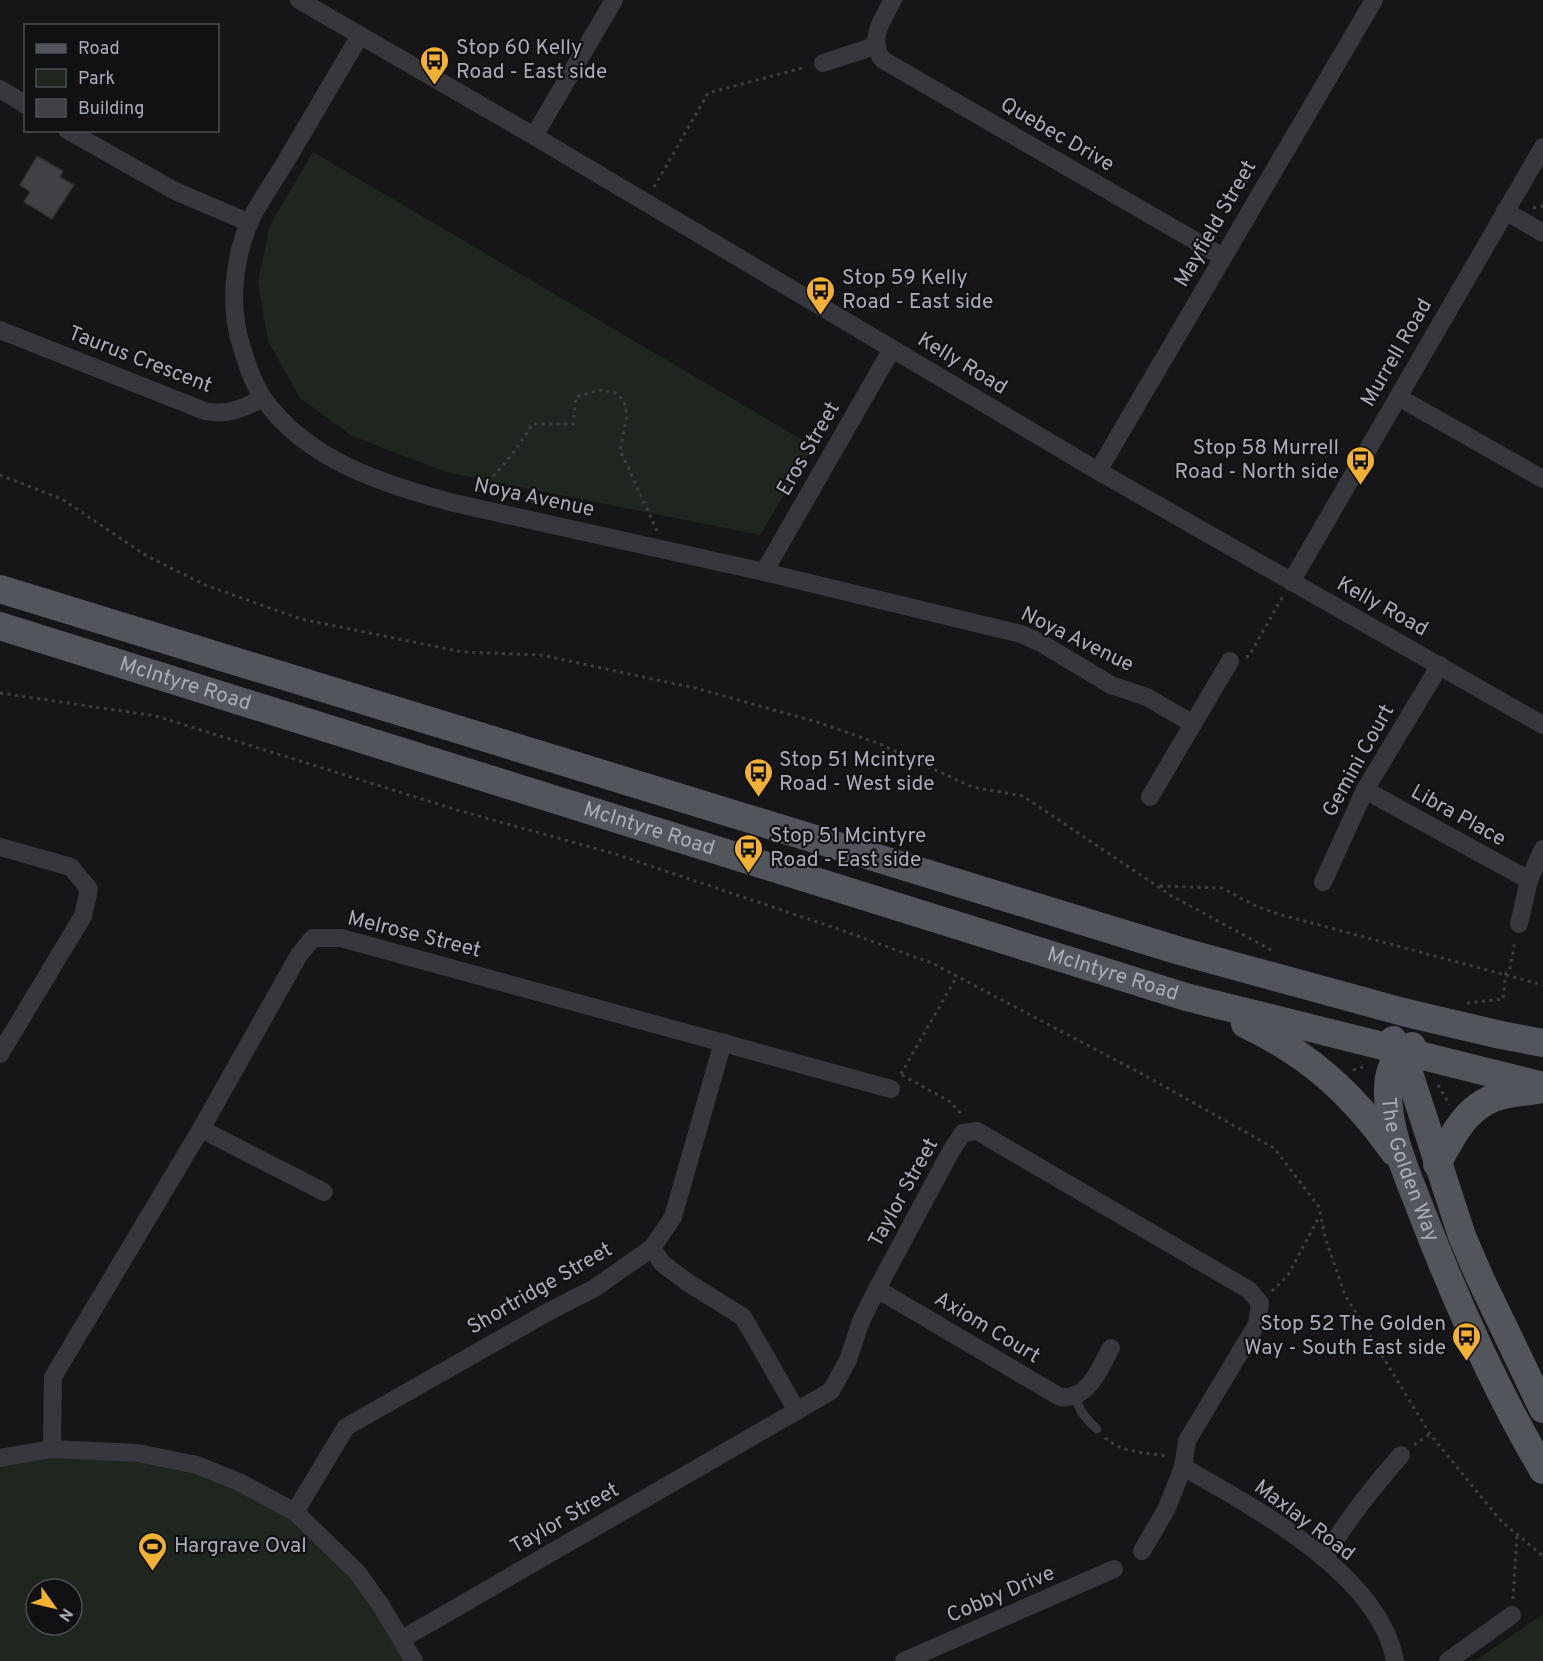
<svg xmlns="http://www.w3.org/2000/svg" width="1543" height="1661" viewBox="0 0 1543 1661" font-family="Overpass,sans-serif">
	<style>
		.green { fill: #1e261f; fill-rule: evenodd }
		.building { fill: #404145; stroke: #303034; stroke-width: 1.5 }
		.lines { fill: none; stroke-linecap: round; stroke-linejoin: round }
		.path { stroke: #3d3f44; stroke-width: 3; stroke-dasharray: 3 4.5; stroke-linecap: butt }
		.service { stroke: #37383d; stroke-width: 9 }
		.minor { stroke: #37383d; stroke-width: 18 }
		.primary { stroke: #53555c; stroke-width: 28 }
		.labels { text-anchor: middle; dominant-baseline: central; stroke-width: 4.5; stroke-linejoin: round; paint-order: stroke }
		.poi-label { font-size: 21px; fill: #a8adb8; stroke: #111113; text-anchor: start }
		.street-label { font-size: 21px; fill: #a8adb8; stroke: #111113 }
	</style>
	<rect width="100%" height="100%" fill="#161618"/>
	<g class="green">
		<path d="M313,152L813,446L760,535L446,472L352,436L300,398L268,341L258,282L270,225Z"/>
		<path d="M52,1449L197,1465L295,1512L357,1572L414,1661H0V1458ZM36,1589H72V1625H36Z"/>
		<path d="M1543,1614V1661H1475Z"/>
	</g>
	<path class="building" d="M37,156L63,171L60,177L74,185L52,219L24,202L30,192L20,185Z"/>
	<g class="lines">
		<g class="path">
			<path d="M654,187L708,93L806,67"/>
			<path d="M1533,208L1543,206"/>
			<path d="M0,475L62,499L147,556L205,585L301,619L462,652L541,655L699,689L817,722L880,744L972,787L1023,796L1172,896L1273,951"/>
			<path d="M477,492C500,470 516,452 532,424H573L576,397L599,390L614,392L624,400L627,416L620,450L657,531"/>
			<path d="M1246,657L1249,656L1283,596"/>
			<path d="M0,693L156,716L457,810L612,853L838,929L932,963L1142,1074L1274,1148L1319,1207L1325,1237L1345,1295L1430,1434L1501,1521L1543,1556"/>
			<path d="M1160,886L1222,888L1256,906L1278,914L1543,985"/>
			<path d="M1467,1003L1503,999L1506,973L1510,968L1515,941"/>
			<path d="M1353,1070L1366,1066"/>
			<path d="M901,1074L957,976"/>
			<path d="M902,1075L949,1101L963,1116"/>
			<path d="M1438,1085L1450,1105"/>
			<path d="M1272,1291L1288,1275L1319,1217"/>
			<path d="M1105,1438C1122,1453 1147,1453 1169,1456"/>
			<path d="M1414,1445L1430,1434"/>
			<path d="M1513,1599L1517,1534"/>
		</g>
		<path class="service" d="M1075,1396C1079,1411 1086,1419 1097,1429"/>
		<g class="minor">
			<path d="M299,0L534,136L1098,471L1543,725"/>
			<path d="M893,0C883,18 867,41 883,60L1223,257"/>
			<path d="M360,36C335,77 311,119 286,161C274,181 259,202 249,223C233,261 229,309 242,348C247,365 253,383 263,398C307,461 384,484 454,503L764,572L1021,634L1041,643L1111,685L1147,697L1193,724"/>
			<path d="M823,63L875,46"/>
			<path d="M0,89L26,105"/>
			<path d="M67,130L175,191L250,223"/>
			<path d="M534,136L614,0"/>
			<path d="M1505,211L1543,233"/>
			<path d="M0,330L205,411C227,416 244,408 263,398"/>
			<path d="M1398,397L1543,479"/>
			<path d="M1098,471L1374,0"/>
			<path d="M764,572L892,349"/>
			<path d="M1291,582L1543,147"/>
			<path d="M1365,790L1529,880"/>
			<path d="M1150,797L1230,661"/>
			<path d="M0,847L71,867L89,889L83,916L0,1054"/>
			<path d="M1323,882L1365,790L1440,665"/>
			<path d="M1519,924L1529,880L1543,849"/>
			<path d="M201,1129L324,1192"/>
			<path d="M652,1248L662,1263L687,1282L743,1317L797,1411"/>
			<path d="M877,1289L1060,1397C1089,1400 1099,1369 1111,1348"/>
			<path d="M52,1449L53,1377L201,1129L299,955L313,938H341L891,1089"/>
			<path d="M0,1458L52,1449L138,1453L197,1465L239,1482L295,1512L357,1572L380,1604L414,1661"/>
			<path d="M1183,1467C1253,1507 1380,1574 1395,1661"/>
			<path d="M295,1512L346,1427L548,1312L593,1289L652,1248L673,1217L723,1042"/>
			<path d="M1324,1558C1346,1521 1372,1488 1401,1455"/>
			<path d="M402,1639L831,1391L848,1360L861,1321L877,1289L951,1151L963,1133L977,1131L1249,1290L1260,1303L1257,1324L1187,1441L1183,1467L1167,1508L1142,1551"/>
			<path d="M904,1661L1114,1569"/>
			<path d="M1448,1661L1512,1615"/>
		</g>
		<g class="primary">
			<path d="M0,589L1180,951L1403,1012L1501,1035L1543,1043"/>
			<path id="s1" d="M0,626L1186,997L1543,1086"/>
			<path d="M1245,1024C1309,1054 1353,1094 1394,1152"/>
			<path d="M1393,1040L1402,1051L1408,1070L1462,1236L1480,1278L1543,1409"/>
			<path id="s2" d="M1412,1046C1393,1054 1387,1075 1388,1095C1389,1136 1408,1176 1422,1213C1456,1301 1495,1389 1543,1470"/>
			<path d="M1437,1164C1453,1135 1468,1102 1504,1095C1514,1092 1526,1092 1537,1090"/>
		</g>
	</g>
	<defs>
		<symbol id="bus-pin" viewBox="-11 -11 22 30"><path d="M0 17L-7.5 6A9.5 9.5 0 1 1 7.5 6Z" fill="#f2b134" stroke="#111113"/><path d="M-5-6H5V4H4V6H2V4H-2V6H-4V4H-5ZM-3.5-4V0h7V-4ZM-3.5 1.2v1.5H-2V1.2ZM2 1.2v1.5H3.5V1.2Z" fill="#111"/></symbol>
		<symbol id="stadium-pin" viewBox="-11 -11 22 30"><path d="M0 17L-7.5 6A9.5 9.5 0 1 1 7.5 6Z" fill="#f2b134" stroke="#111113"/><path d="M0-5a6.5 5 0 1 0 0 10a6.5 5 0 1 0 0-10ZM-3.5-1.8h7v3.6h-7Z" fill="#111"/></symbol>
	</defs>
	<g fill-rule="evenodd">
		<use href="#bus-pin" x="418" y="44" width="33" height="45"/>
		<use href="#bus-pin" x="804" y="274" width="33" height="45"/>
		<use href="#bus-pin" x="1344" y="444" width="33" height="45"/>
		<use href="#bus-pin" x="742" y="756" width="33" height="45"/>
		<use href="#bus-pin" x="732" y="832" width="33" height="45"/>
		<use href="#bus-pin" x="1450" y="1320" width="33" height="45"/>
		<use href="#stadium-pin" x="136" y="1530" width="33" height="45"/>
	</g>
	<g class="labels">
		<g class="poi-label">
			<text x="456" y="48">Stop 60 Kelly<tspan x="456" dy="24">Road - East side</tspan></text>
			<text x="842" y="278">Stop 59 Kelly<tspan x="842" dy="24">Road - East side</tspan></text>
			<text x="1339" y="448" text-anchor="end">Stop 58 Murrell<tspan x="1339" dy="24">Road - North side</tspan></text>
			<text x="779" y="760">Stop 51 Mcintyre<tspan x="779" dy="24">Road - West side</tspan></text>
			<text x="770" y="836">Stop 51 Mcintyre<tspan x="770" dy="24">Road - East side</tspan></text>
			<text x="1446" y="1324" text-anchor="end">Stop 52 The Golden<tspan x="1446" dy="24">Way - South East side</tspan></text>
			<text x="174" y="1546">Hargrave Oval</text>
		</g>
		<g class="street-label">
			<text transform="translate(1057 135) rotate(30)">Quebec Drive</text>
			<text transform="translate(1216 224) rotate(-60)">Mayfield Street</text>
			<text transform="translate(1397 353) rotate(-60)">Murrell Road</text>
			<text transform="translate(140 360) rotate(21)">Taurus Crescent</text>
			<text transform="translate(962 364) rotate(31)">Kelly Road</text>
			<text transform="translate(809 449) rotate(-60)">Eros Street</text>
			<text transform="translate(534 498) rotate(12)">Noya Avenue</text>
			<text transform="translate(1382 607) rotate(29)">Kelly Road</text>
			<text transform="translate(1077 640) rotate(26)">Noya Avenue</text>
			<text stroke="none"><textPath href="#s1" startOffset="194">McIntyre Road</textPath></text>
			<text transform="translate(1359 761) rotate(-61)">Gemini Court</text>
			<text transform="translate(1458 816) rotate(29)">Libra Place</text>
			<text stroke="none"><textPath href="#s1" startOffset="680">McIntyre Road</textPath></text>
			<text transform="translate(414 935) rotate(14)">Melrose Street</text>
			<text stroke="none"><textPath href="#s1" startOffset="1166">McIntyre Road</textPath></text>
			<text stroke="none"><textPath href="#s2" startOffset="136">The Golden Way</textPath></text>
			<text transform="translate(904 1193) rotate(-61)">Taylor Street</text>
			<text transform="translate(540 1289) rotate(-30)">Shortridge Street</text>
			<text transform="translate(987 1328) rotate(31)">Axiom Court</text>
			<text transform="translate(565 1519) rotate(-30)">Taylor Street</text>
			<text transform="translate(1304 1521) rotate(37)">Maxlay Road</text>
			<text transform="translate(1001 1595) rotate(-23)">Cobby Drive</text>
		</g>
	</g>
	<rect x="24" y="24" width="195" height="108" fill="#111113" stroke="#4d4f55" stroke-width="1.5"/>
	<rect x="36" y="44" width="30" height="9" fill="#53555c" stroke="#4d4f55" stroke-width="1.5"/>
	<text x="78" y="54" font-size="18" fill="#a8adb8">Road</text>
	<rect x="36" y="69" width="30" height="18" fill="#1e261f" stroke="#4d4f55" stroke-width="1.5"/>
	<text x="78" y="84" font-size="18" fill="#a8adb8">Park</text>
	<rect x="36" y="99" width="30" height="18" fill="#404145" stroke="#4d4f55" stroke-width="1.5"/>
	<text x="78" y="114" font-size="18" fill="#a8adb8">Building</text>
	<g transform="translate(54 1607) rotate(124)"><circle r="28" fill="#111113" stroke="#4d4f55" stroke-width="1.5"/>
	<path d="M0-4.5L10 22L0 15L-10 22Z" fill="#f2b134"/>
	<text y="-9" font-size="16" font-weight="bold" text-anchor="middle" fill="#a8adb8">N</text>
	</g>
</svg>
